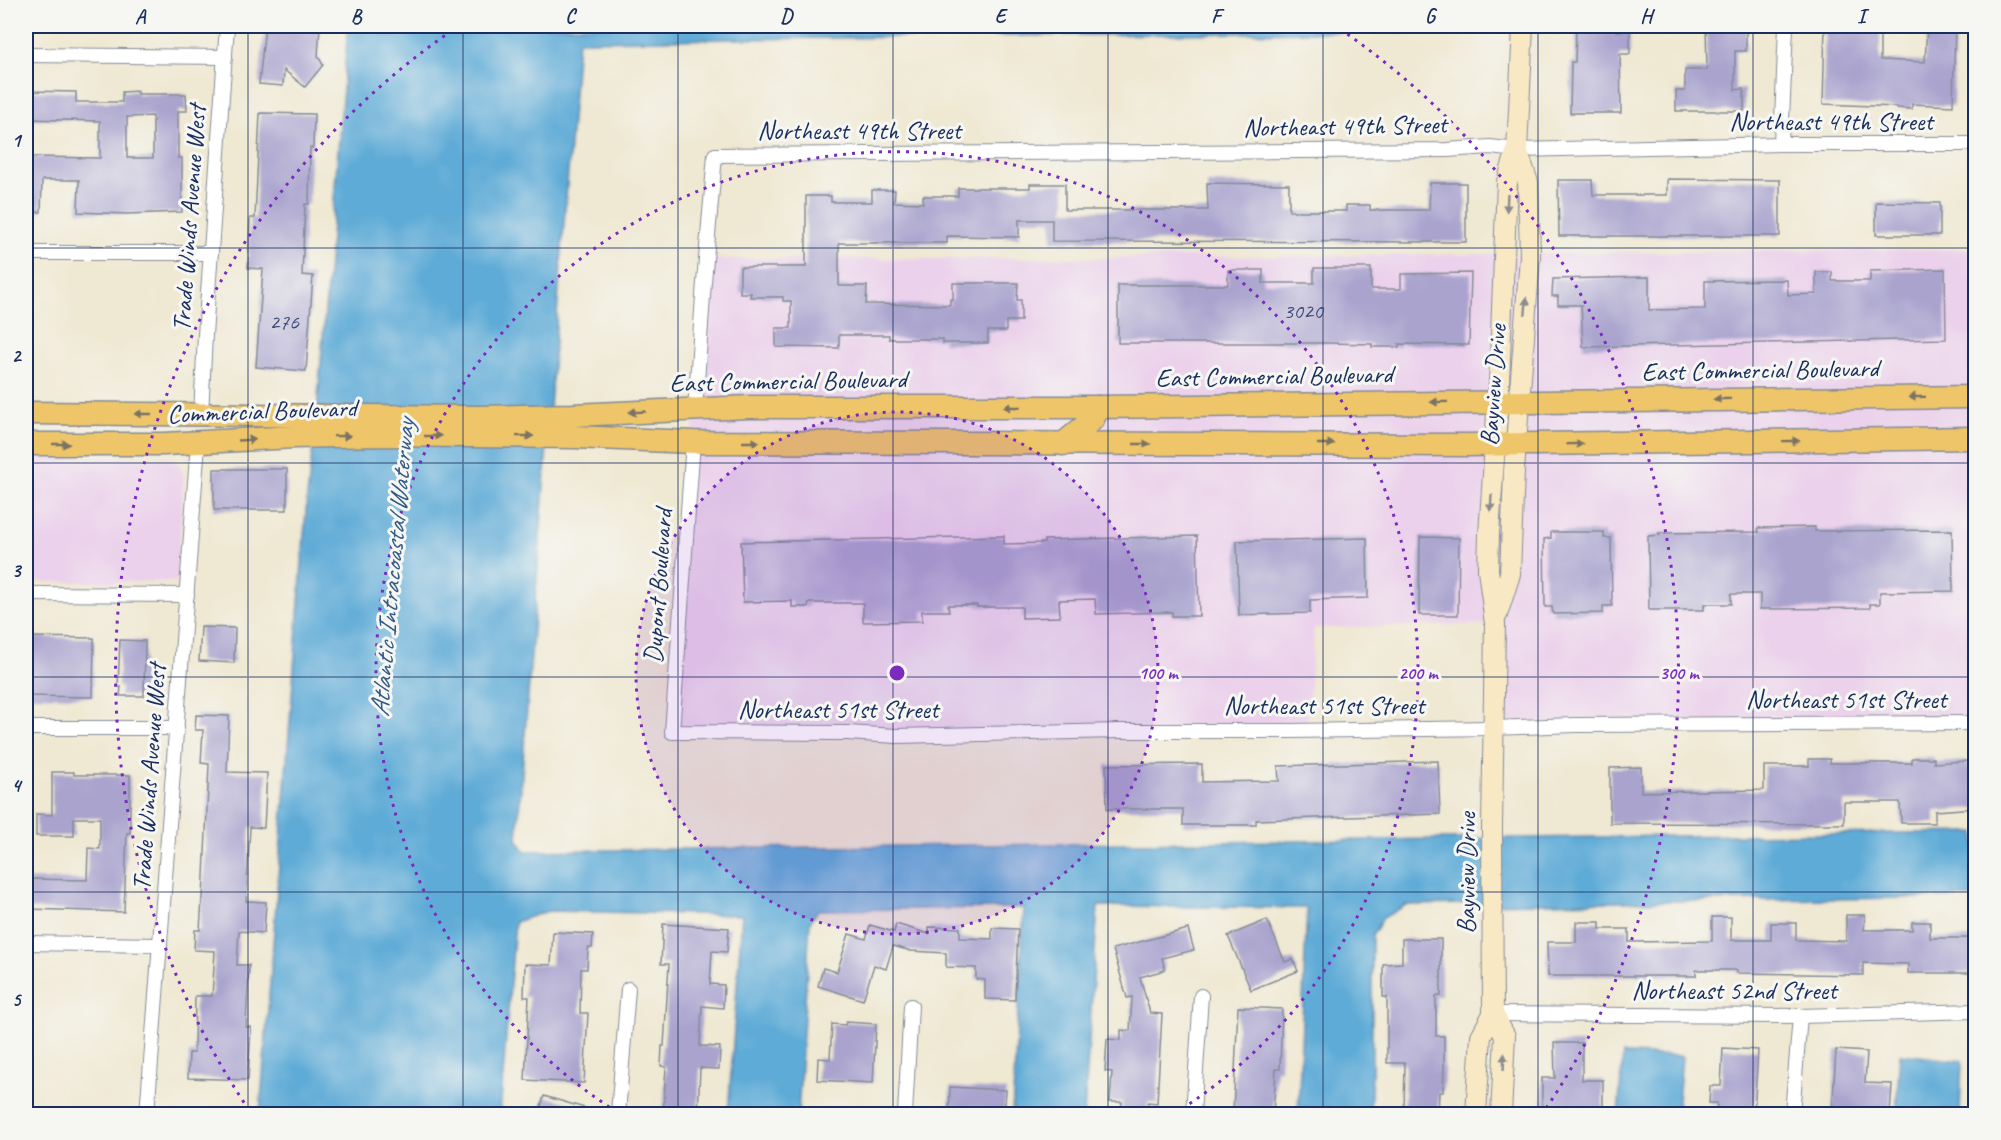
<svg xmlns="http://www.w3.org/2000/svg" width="2001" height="1140" viewBox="0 0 2001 1140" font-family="Caveat,sans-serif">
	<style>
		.built { fill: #ebd1eb }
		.water { fill: #5eabd7; stroke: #3c6d9a; stroke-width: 1.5 }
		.building { fill: #a9a3ce; fill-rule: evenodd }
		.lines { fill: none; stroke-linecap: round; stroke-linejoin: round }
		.street-casing { stroke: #858c98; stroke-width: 16 }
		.secondary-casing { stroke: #858c98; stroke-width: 22 }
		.primary-casing { stroke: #858c98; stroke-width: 25 }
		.street { stroke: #fff; stroke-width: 14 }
		.secondary { stroke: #f8e8c3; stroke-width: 20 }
		.primary { stroke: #eec569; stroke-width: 22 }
		.oneway { fill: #8a8c90 }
		.oneway2 { fill: #7a7263 }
		.grid { fill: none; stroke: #1b2f5e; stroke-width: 1.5; stroke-opacity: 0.55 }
		.ring { fill: none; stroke: #7b2cbf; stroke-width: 3; stroke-dasharray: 3 6 }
		.labels { text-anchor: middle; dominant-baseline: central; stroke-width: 6; stroke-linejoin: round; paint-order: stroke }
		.number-label { font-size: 22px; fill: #3e4c7a }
		.street-label { font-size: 26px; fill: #1b2f5e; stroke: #f6f6f2 }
		.water-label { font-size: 27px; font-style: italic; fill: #325a88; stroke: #f6f6f2 }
		.centre { fill: #7b2cbf; stroke: #f6f6f2; stroke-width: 3 }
		.ring-label { font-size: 18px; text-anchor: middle; font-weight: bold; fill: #7b2cbf; stroke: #f6f6f2; stroke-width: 6; stroke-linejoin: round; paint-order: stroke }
		.neatline { fill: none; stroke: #1b2f5e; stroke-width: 2 }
		.grid-label { font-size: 20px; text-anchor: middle; font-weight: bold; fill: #1b2f5e }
	</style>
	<rect width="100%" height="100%" fill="#f6f6f2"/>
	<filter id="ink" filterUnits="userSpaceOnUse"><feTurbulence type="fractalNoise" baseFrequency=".0167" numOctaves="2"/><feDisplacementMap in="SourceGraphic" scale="12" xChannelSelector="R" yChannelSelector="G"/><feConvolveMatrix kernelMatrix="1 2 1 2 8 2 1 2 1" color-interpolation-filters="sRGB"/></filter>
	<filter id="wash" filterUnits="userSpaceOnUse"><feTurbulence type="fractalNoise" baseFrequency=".008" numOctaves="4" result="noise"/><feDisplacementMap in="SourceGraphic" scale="24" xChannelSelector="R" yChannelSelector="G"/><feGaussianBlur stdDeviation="1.35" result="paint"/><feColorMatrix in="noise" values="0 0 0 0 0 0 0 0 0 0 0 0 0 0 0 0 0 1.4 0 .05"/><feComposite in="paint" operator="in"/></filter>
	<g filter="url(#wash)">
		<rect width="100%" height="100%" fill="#efe8d2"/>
		<g class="built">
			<path d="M1975,249V722H1493L1494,624L1314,628L1307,723L1291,731L896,736L673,725L705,259L1094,258Z"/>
			<path d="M167,457L178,463L184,475L177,582H26V458Z"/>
		</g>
		<g class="water">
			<path d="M348,26H1408L1407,31L578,41L517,839L525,851L1975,832V897L1406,905L1383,918L1372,936V1075L1370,1114H1298L1307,908L1098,906L1084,1114H1012L1024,908L818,910L810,922L798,1114H728L742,915L548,911L515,922L500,1114H260L307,497L317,410Z"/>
			<path d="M1623,1054L1682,1056L1677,1114H1618Z"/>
			<path d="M1900,1054L1962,1061L1960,1114H1896Z"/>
		</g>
		<g id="blocks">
			<g class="building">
				<path d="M265,26H320L318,56L323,65L305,87L284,70L283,86L259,84Z"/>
				<path d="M1576,26H1616V31H1630V54H1620L1621,113H1570L1571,62H1575Z"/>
				<path d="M1706,26H1746V51H1735V90L1744,89V111H1676V91H1685V70H1707Z"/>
				<path d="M1825,26H1880V60L1925,62L1927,26H1955L1953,106L1912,104V109L1897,108V107L1823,104Z"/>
				<path d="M27,91L76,92V102H122V92L137,91V94H186L187,111H178V158H182V212L127,214L78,212L79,180H42L41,212H26V157L100,158V121L26,119ZM153,116V158H127V117Z"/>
				<path d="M260,113L314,114L313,148H310L309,204H305L302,275L313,276L306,371L256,367L263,269L248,268L250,218H255Z"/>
				<path d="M1667,179L1780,180V236H1559L1558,180H1592L1593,195H1667Z"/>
				<path d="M1207,183L1289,184V211H1346V205H1370V210H1429L1430,183H1466V242L1052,241V220H1019V237L947,236V243H839V286H867L866,304L950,305V299L953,300V283H1018L1017,300H1021V321H1006V331H988V343H943V339H889V335H839V348L776,347V328H791V301H783V297H750L751,293H740V267H806V196H831V202H872V190H895L894,202L923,203V196H958V188H1030V184H1065V210H1208Z"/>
				<path d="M1876,202L1940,203V235H1876Z"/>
				<path d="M1314,268H1371V289H1401V274L1471,273L1469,345L1399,344V347H1372V344L1327,343H1118V285H1228V270H1263V283H1314Z"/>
				<path d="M1945,269L1946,339L1583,347L1581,305H1558V296H1552L1553,279L1649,277V310L1705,309V281L1787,280L1788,295L1816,294V272H1832V281H1870V271Z"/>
				<rect x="214" y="469" width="73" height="41"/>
				<path d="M1815,527V531L1952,530L1953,591L1880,592V604H1870V608L1760,609V594H1731V604H1704V610H1649L1648,536L1660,535L1659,533L1759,532L1758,528Z"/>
				<path d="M1551,532H1604V538H1611L1612,606H1603V613L1553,614L1552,607H1545L1544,539L1551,538Z"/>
				<path d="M1004,536V544L1044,543V540L1197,536L1199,616H1172V612L1096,614L1095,599L1059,600L1060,617L1022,618V607H977V605H948L949,611H922V621L863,622V603H809L808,607H792V601L743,602L741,542Z"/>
				<path d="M1420,537L1459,538L1458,615H1419Z"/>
				<path d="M1367,538L1368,598L1310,600V613L1239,615L1237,541Z"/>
				<path d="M201,627L235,628L234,663L199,661Z"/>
				<path d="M26,637L94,638L93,697L26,696Z"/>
				<path d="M120,640L145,641L144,696H120L121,687H118Z"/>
				<path d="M196,715L229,716L227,772L267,773L264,828L250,827L246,901L266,902L264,933L239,931L237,965H249L246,1027H251L248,1080L188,1078L189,1053H194L195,996H212L215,951L194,950L195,930H200L202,899H203L209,764L201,763L203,730H195Z"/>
				<path d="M1912,758H1934V763L1968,761L1969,767H1976V808L1935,811V823H1901L1900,802H1844V824L1610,823V768L1641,767V792L1764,790V766H1809V759H1830V763H1912Z"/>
				<path d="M1438,761L1440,814L1256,820V825H1183V809H1107L1106,765L1202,764V782L1279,781L1278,766Z"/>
				<path d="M52,772H74V775H130V833H127L124,912L29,909V879L87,880L88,848L100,849V818H74V836H36V814L52,815Z"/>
				<path d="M1846,915H1865L1864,930H1912V922H1930V938H1976V973H1908V964L1863,963V975L1737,973V970H1696V976H1548L1547,942H1576V922H1600V929H1629V942L1712,941V917H1731V940H1771V923H1796V940L1846,941Z"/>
				<path d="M1267,920L1285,962L1293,959L1298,971L1251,990L1228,936Z"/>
				<path d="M663,924L729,928L727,952L712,951L710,984L724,985L723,1008L702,1006L700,1046L720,1047L719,1069L700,1068L698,1114H663L666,1067L661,1066L662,1046H664L669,964H661Z"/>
				<path d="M896,924L929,934V927L960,928V938L992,939V928L1018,929L1015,1000L985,999V980L976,979V968L946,967V953L911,951L893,946L886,969L874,965L863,1000L818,986L823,968L837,972L849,934L866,939L870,925L894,932Z"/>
				<path d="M1188,929L1194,950L1162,958L1165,970L1140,977L1150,1013L1162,1014L1157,1103L1148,1102L1147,1114H1121L1122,1102H1110L1112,1072L1105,1071L1107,1039L1121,1040V1030L1130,1031L1132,997L1127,998L1113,949Z"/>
				<path d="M553,932L593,934L592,948H588L587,969H581L580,1013H588L584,1083L525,1080L529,997H524L525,964L551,965Z"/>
				<path d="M1402,939H1441V996H1436V1036H1444V1067L1443,1092H1439L1438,1114H1404L1405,1063H1387V997H1383V964L1402,963Z"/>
				<path d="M1238,1007L1282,1009L1280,1069H1276L1273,1114H1233Z"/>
				<path d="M846,1022L876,1024L873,1083L817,1080L818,1058L830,1059L832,1024L845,1025Z"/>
				<path d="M1554,1043H1582V1080H1603V1114H1542V1078H1555Z"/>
				<path d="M1723,1048L1758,1050L1754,1114H1716L1717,1103H1709L1710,1086H1721Z"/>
				<path d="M1836,1050L1867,1052L1865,1083L1892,1084L1890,1114H1832Z"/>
				<path d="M950,1087L1006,1090L1004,1113L949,1114Z"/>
				<path d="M544,1096L595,1111V1114H539Z"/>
			</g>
		</g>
	</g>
	<g filter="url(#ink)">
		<use href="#blocks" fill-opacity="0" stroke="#858c98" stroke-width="1.5"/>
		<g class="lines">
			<defs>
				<g id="street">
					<path d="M26,55L225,57"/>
					<path d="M1781,144L1786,26"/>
					<path d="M26,253H211"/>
					<path d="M695,410L704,282L715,155L1447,150L1490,147L1517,150L1781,144H1976"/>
					<path d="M201,415L205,335L227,26"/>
					<path d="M693,442L672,732L847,733L896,736L1120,731H1291L1493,728L1575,725L1976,723"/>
					<path d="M26,594L187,595"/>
					<path d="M26,728H177"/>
					<path d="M26,943L160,945"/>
					<path d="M1493,1014L1800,1016L1976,1011"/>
					<path d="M147,1114L198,443"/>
					<path d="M618,1114L628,989"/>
					<path d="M905,1114L911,1006"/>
					<path d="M1193,1114L1201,996"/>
					<path d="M1792,1114L1800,1016"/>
				</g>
				<g id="secondary">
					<path d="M1497,615L1510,574L1514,471L1530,256L1528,182L1517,150"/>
					<path d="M1493,1014L1505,1036L1501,1114"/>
					<path d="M1476,1114L1481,1036L1493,1014L1492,830L1495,624L1488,569L1489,534L1499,384L1507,182L1517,150L1523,26"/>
				</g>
				<g id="primary">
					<path d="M26,413L477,417L573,415L749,407H1098L1976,397"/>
					<path d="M26,444H164L295,437L376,435L574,437L693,442L1468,445L1976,438"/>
					<path d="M1063,444L1093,419L1098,407"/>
				</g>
			</defs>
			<use href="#street" class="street-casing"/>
			<use href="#secondary" class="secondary-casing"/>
			<use href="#primary" class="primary-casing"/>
			<use href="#street" class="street"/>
			<use href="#secondary" class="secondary"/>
			<use href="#primary" class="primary"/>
		</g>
		<defs><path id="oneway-solid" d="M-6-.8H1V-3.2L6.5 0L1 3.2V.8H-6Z" transform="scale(1.5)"/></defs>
		<g class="oneway">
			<use href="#oneway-solid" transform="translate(1507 203) rotate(93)"/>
			<use href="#oneway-solid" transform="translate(1526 306) rotate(-86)"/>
			<use href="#oneway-solid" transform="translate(1491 503) rotate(94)"/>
			<use href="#oneway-solid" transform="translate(1504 1062) rotate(-87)"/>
		</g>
		<g class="oneway2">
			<use href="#oneway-solid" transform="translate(1917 397) rotate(179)"/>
			<use href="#oneway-solid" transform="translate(1722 399) rotate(179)"/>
			<use href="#oneway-solid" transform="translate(1439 402) rotate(179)"/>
			<use href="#oneway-solid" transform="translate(1012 407) rotate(180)"/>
			<use href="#oneway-solid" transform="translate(637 412) rotate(177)"/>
			<use href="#oneway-solid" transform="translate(143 414) rotate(-180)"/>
			<use href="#oneway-solid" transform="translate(342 436) rotate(-1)"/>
			<use href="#oneway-solid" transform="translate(433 436)"/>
			<use href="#oneway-solid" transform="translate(525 436)"/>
			<use href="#oneway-solid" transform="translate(247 440) rotate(-3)"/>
			<use href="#oneway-solid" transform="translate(1791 441) rotate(-1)"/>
			<use href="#oneway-solid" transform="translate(751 442)"/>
			<use href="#oneway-solid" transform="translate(61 444)"/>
			<use href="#oneway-solid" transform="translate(1142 444)"/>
			<use href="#oneway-solid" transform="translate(1326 444)"/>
			<use href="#oneway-solid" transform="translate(1575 444) rotate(-1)"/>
		</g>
	</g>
	<path class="grid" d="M248,26V1114M463,26V1114M678,26V1114M893,26V1114M1108,26V1114M1323,26V1114M1538,26V1114M1753,26V1114M26,248H1976M26,463H1976M26,677H1976M26,892H1976"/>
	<circle cx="897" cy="673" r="261" fill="#7b2cbf" fill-opacity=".12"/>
	<g class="ring">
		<circle cx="897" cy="673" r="261"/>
		<path d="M617 1112A521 521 0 1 1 1177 1112"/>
		<path d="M249 1110A782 782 0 0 1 454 29M1340 29A782 782 0 0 1 1545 1110"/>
	</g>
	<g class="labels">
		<g class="number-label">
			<text x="1303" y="311">3020</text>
			<text x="284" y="322">276</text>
		</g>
		<g class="street-label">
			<text x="1831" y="121">Northeast 49th Street</text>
			<text transform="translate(1345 126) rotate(-1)">Northeast 49th Street</text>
			<text x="859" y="130">Northeast 49th Street</text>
			<text transform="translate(189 218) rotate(-86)">Trade Winds Avenue West</text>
			<text transform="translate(1760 370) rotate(-1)">East Commercial Boulevard</text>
			<text transform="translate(1274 376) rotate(-1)">East Commercial Boulevard</text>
			<text transform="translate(788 381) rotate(-1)">East Commercial Boulevard</text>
			<text transform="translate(1493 385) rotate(-86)">Bayview Drive</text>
			<text transform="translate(262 411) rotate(-2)">Commercial Boulevard</text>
			<text transform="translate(658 586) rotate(-86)">Dupont Boulevard</text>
			<text x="1846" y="699">Northeast 51st Street</text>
			<text x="1324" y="705">Northeast 51st Street</text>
			<text x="838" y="709">Northeast 51st Street</text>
			<text transform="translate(149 777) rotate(-86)">Trade Winds Avenue West</text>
			<text transform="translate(1466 873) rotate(-90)">Bayview Drive</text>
			<text x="1734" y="990">Northeast 52nd Street</text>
		</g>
		<g class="water-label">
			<text transform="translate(392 568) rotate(-85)">Atlantic Intracoastal Waterway</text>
		</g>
	</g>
	<circle cx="897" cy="673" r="9" class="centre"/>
	<g class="ring-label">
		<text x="1158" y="679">100 m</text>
		<text x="1418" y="679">200 m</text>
		<text x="1679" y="679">300 m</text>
	</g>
	<rect width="2001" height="1140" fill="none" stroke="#f6f6f2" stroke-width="66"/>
	<rect x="33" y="33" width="1935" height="1074" class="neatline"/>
	<g class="grid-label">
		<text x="140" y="23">A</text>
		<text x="356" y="23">B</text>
		<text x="570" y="23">C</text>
		<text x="786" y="23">D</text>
		<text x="1000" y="23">E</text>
		<text x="1216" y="23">F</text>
		<text x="1430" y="23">G</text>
		<text x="1646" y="23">H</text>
		<text x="1861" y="23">I</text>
		<text x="16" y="147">1</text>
		<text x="16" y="362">2</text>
		<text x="16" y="577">3</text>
		<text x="16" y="792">4</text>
		<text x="16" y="1006">5</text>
	</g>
</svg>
